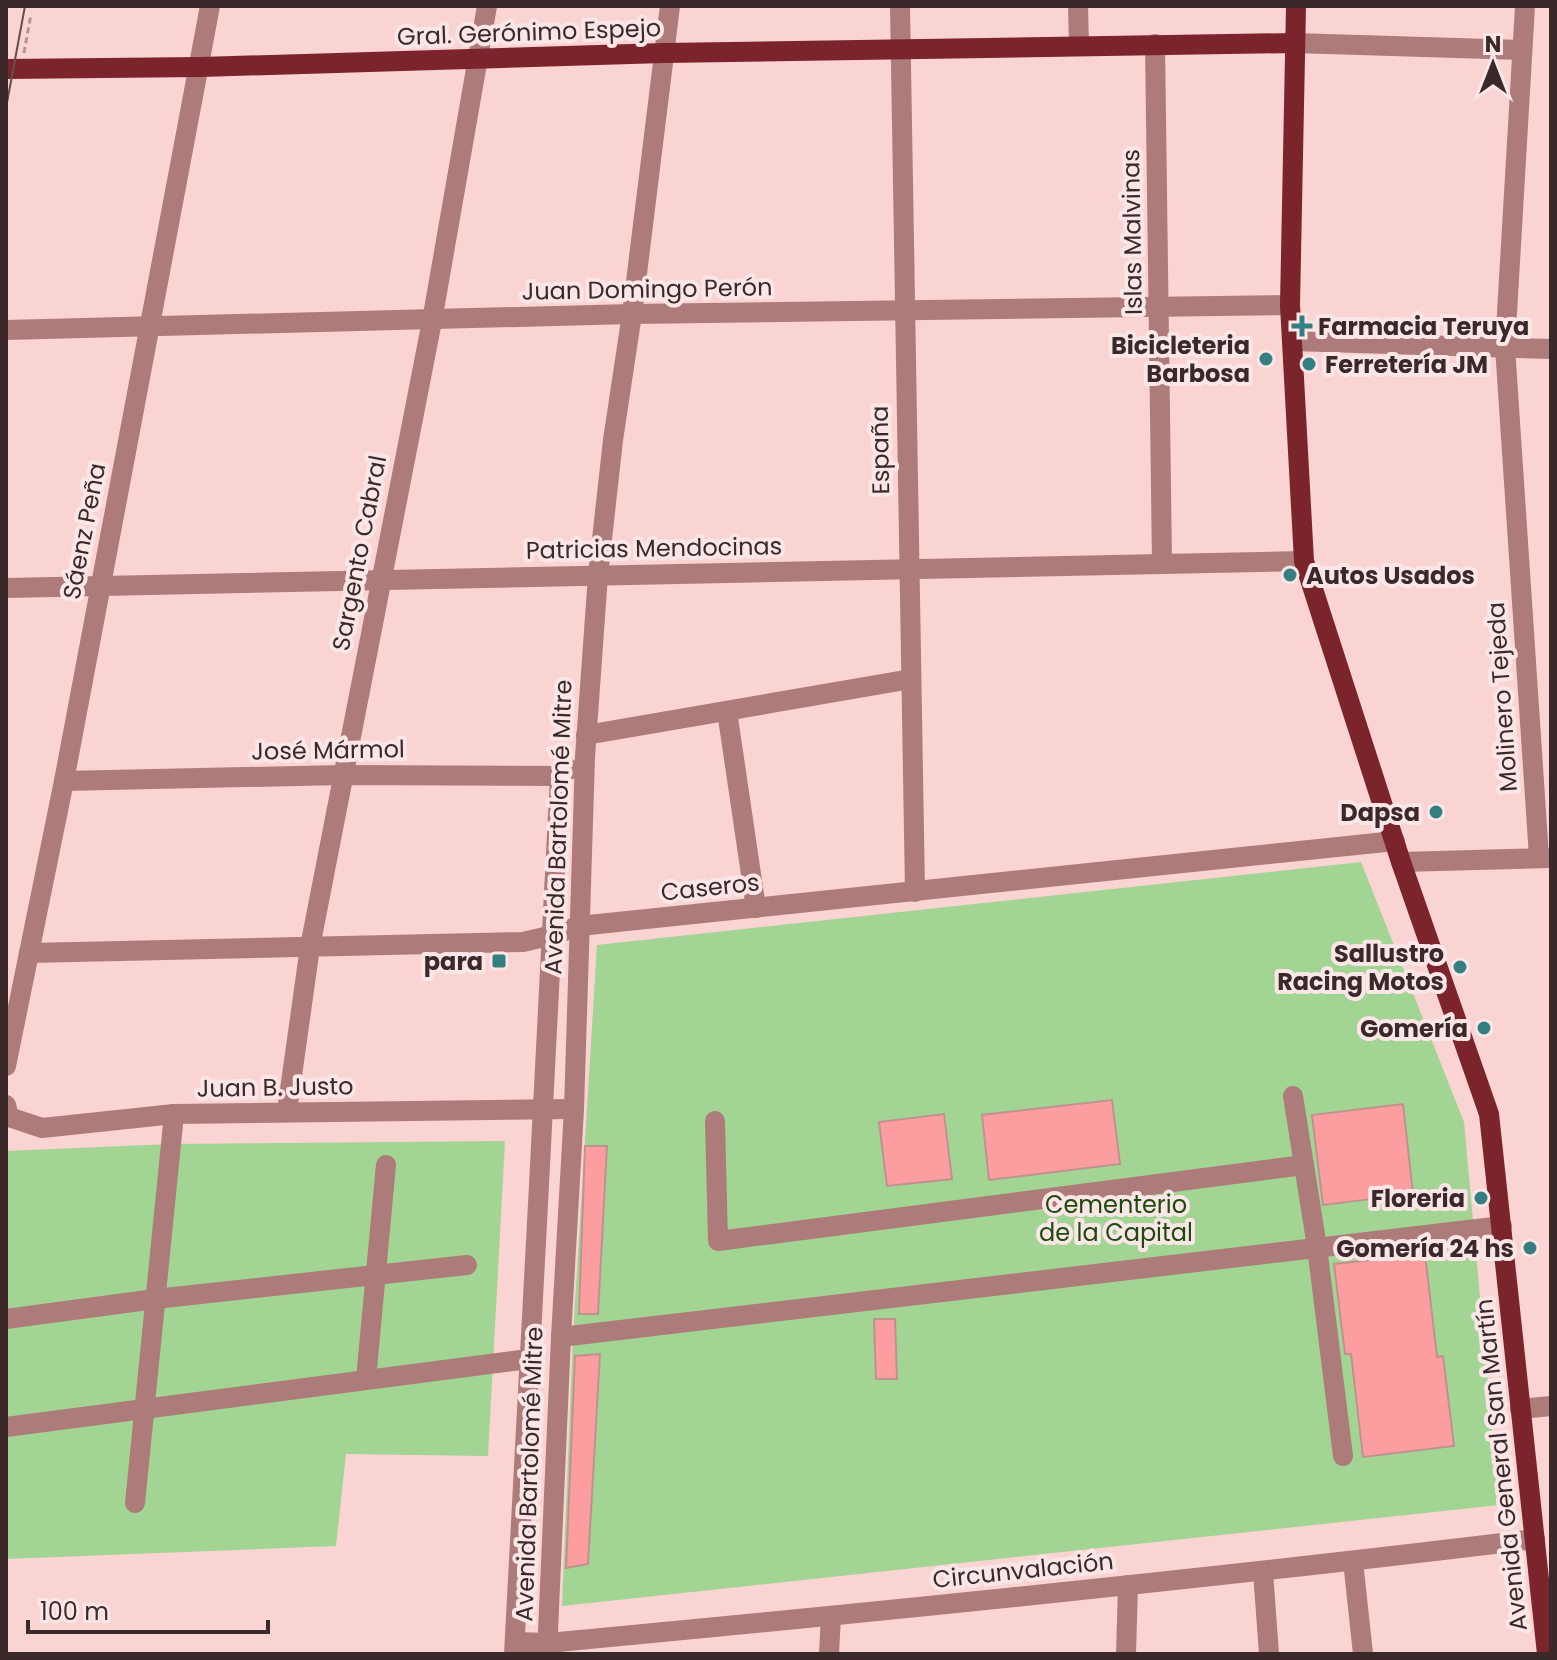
<svg xmlns="http://www.w3.org/2000/svg" width="1557" height="1660" viewBox="0 0 1557 1660" font-family="Poppins,sans-serif">
	<style>
		.green { fill: #a2d494 }
		.building { fill: #fc9e9f; stroke: #bf9291; stroke-width: 2 }
		.lines { fill: none; stroke-linecap: round; stroke-linejoin: round }
		.path { stroke: #b39494; stroke-width: 3; stroke-dasharray: 6 4; stroke-linecap: butt }
		.minor { stroke: #ae7b7b; stroke-width: 20 }
		.major { stroke: #7b242c; stroke-width: 20 }
		.tram { stroke: #664f4f; stroke-width: 2 }
		.poi-dot { fill: #357e81; stroke: #fae6e6; stroke-width: 3 }
		.labels { text-anchor: middle; dominant-baseline: central; stroke-width: 8; stroke-linejoin: round; paint-order: stroke }
		.street-label { font-size: 24px; fill: #3b2929; stroke: #fae6e6 }
		.poi-label { font-size: 24px; font-weight: bold; fill: #3b2929; stroke: #fae6e6; text-anchor: end }
		.park-label { font-size: 24px; fill: #1d4a0d; stroke: #fae6e6 }
	</style>
	<rect width="100%" height="100%" fill="#fad3d3"/>
	<g class="green">
		<path d="M1361,862L1464,1122L1499,1505L562,1606L573,1336L597,945Z"/>
		<path d="M505,1141L488,1456L346,1454L336,1546L6,1559V1151L170,1144Z"/>
	</g>
	<g class="building">
		<path d="M1112,1100L1120,1164L989,1180L982,1115Z"/>
		<path d="M1403,1104L1413,1194L1323,1205L1312,1115Z"/>
		<path d="M944,1114L952,1179L887,1186L879,1122Z"/>
		<path d="M585,1146H607L598,1314H579Z"/>
		<path d="M1425,1254L1437,1357L1443,1356L1454,1446L1363,1457L1351,1354H1345L1334,1264Z"/>
		<path d="M874,1319H895L897,1379H876Z"/>
		<path d="M600,1354L588,1564L566,1568L575,1356Z"/>
	</g>
	<g class="lines">
		<path class="path" d="M24,53L31,14"/>
		<g class="minor">
			<path d="M900,6L915,892"/>
			<path d="M1078,6L1079,45"/>
			<path d="M1525,6L1505,347L1539,857"/>
			<path d="M1294,43L1522,50"/>
			<path d="M1155,44L1162,563"/>
			<path d="M6,330L632,314L1290,305"/>
			<path d="M1293,341L1551,349"/>
			<path d="M6,588L1304,561"/>
			<path d="M727,711L756,908"/>
			<path d="M586,735L911,679"/>
			<path d="M64,781L343,775L560,776L570,769"/>
			<path d="M1401,862L1549,858"/>
			<path d="M29,953L523,942L553,935L579,926L1395,841"/>
			<path d="M6,1066L64,781L210,6"/>
			<path d="M1293,1096L1317,1247L1343,1456"/>
			<path d="M6,1105L9,1117L42,1128L174,1114L574,1109"/>
			<path d="M287,1111L310,947L432,321L487,6"/>
			<path d="M715,1121L718,1241L1304,1165"/>
			<path d="M6,1319L155,1299L467,1265"/>
			<path d="M561,1337L1502,1226"/>
			<path d="M366,1379L386,1165"/>
			<path d="M1520,1409L1551,1406"/>
			<path d="M6,1427L528,1359"/>
			<path d="M135,1503L174,1114"/>
			<path d="M1353,1561L1363,1654"/>
			<path d="M1263,1572L1269,1654"/>
			<path d="M515,1642L548,1643C878,1612 1207,1579 1535,1539"/>
			<path d="M514,1654C528,1361 547,1069 560,776"/>
			<path d="M547,1654L561,1337L574,1109L585,757L598,575L613,440L632,314L670,6"/>
			<path d="M829,1654L831,1616"/>
			<path d="M1126,1654L1128,1585"/>
		</g>
		<g class="major">
			<path d="M1296,6L1290,305L1304,561L1401,862L1489,1114L1547,1654"/>
			<path d="M6,69L201,67L664,53L1294,43"/>
		</g>
		<path class="tram" d="M6,108L25,6"/>
	</g>
	<g class="poi-dot">
		<path d="M1298 314h8v8h8v8h-8v8h-8v-8h-8v-8h8z"/>
		<circle cx="1266" cy="359" r="8"/>
		<circle cx="1309" cy="364" r="8"/>
		<circle cx="1290" cy="575" r="8"/>
		<circle cx="1436" cy="812" r="8"/>
		<rect x="491" y="953" width="16" height="16" rx="4"/>
		<circle cx="1460" cy="967" r="8"/>
		<circle cx="1484" cy="1028" r="8"/>
		<circle cx="1481" cy="1198" r="8"/>
		<circle cx="1530" cy="1248" r="8"/>
	</g>
	<g class="labels">
		<g class="street-label">
			<text transform="translate(529 32) rotate(-2)">Gral. Gerónimo Espejo</text>
			<text transform="translate(1132 232) rotate(-91)">Islas Malvinas</text>
			<text transform="translate(647 289) rotate(-1)">Juan Domingo Perón</text>
			<text transform="translate(880 450) rotate(-91)">España</text>
			<text transform="translate(84 531) rotate(-79)">Sáenz Peña</text>
			<text transform="translate(654 548) rotate(-1)">Patricias Mendocinas</text>
			<text transform="translate(359 553) rotate(-79)">Sargento Cabral</text>
			<text transform="translate(1502 697) rotate(-94)">Molinero Tejeda</text>
			<text transform="translate(328 750) rotate(-1)">José Mármol</text>
			<text transform="translate(558 827) rotate(-88)">Avenida Bartolomé Mitre</text>
			<text transform="translate(710 887) rotate(-6)">Caseros</text>
			<text transform="translate(275 1087) rotate(-1)">Juan B. Justo</text>
			<text transform="translate(1501 1465) rotate(-96)">Avenida General San Martín</text>
			<text transform="translate(529 1474) rotate(-88)">Avenida Bartolomé Mitre</text>
			<text transform="translate(1023 1570) rotate(-6)">Circunvalación</text>
		</g>
		<g class="poi-label">
			<text x="1318" y="326" text-anchor="start">Farmacia Teruya</text>
			<text x="1250" y="345">Bicicleteria<tspan x="1250" dy="28">Barbosa</tspan></text>
			<text x="1325" y="364" text-anchor="start">Ferretería JM</text>
			<text x="1306" y="575" text-anchor="start">Autos Usados</text>
			<text x="1420" y="812">Dapsa</text>
			<text x="1444" y="953">Sallustro<tspan x="1444" dy="28">Racing Motos</tspan></text>
			<text x="483" y="961">para</text>
			<text x="1468" y="1028">Gomería</text>
			<text x="1465" y="1198">Floreria</text>
			<text x="1514" y="1248">Gomería 24 hs</text>
		</g>
		<g class="park-label">
			<text x="1116" y="1204">Cementerio<tspan x="1116" dy="28">de la Capital</tspan></text>
		</g>
	</g>
	<rect width="1557" height="1660" fill="none" stroke="#3b2929" stroke-width="16"/>
	<g transform="translate(1493 64)" stroke="#fae6e6" stroke-width="6" paint-order="stroke">
	<path d="M0-6L14 30L0 20L-14 30Z" fill="#3b2929"/>
	<text y="-12" font-size="22" font-weight="bold" text-anchor="middle" fill="#3b2929">N</text>
	</g>
	<path d="M28 1620v12h240v-12" fill="none" stroke="#3b2929" stroke-width="4"/>
	<text x="40" y="1620" font-size="24" fill="#3b2929" stroke="#fae6e6" stroke-width="6" paint-order="stroke">100 m</text>
</svg>
